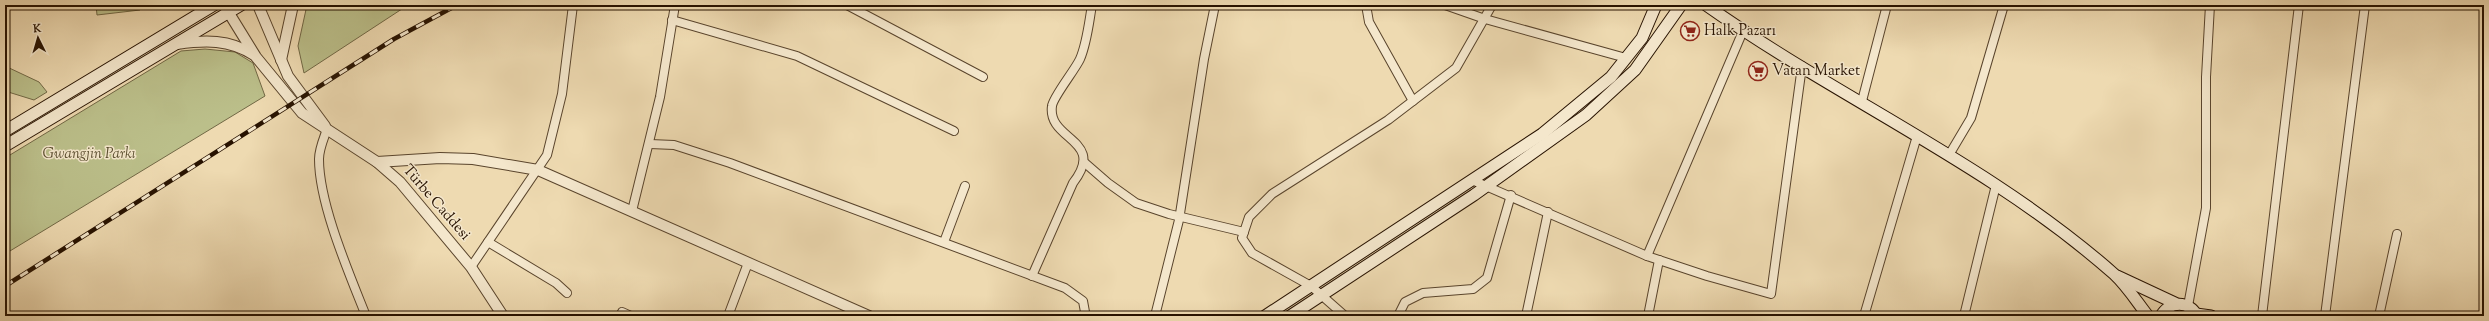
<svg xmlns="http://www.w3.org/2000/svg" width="2489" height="321" viewBox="0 0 2489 321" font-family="'Sorts Mill Goudy',serif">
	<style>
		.green { fill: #bbbf8a; stroke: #716845 }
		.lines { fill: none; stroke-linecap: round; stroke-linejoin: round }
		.minor-casing { stroke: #59442c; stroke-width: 10 }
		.tertiary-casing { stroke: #59442c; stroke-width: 12 }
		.secondary-casing { stroke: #271200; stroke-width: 13 }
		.minor { stroke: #f4e7cc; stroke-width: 8 }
		.tertiary { stroke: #f4e7cc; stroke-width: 10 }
		.secondary { stroke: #f4e7cc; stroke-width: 11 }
		.rail-casing { stroke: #271200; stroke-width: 4.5 }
		.rail { stroke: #f4e7cc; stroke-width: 3; stroke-dasharray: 9; stroke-linecap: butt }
		.labels { text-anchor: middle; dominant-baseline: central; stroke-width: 3; stroke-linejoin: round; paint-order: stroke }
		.poi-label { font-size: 15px; fill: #271200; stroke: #f4e7cc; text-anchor: start }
		.park-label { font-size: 15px; font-style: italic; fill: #5b4f30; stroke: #f4e7cc }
		.street-label { font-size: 15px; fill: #271200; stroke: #f4e7cc }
	</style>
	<rect width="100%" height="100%" fill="#eedab1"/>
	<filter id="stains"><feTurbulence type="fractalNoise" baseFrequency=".005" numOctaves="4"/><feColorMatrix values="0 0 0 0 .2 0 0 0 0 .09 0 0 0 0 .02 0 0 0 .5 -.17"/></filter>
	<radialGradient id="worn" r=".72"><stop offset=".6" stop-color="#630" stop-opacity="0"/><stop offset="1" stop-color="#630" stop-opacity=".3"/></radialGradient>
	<g class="green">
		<path d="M96,5H139L140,10L97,15Z"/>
		<path d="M307,5H408L304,73L298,46Z"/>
		<path d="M205,49L235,52L253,63L265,96L5,254V158L181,51Z"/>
		<path d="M5,66L39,82L47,92L34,100L5,91Z"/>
	</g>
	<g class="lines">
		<defs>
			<g id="minor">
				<path d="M847,5L983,77"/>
				<path d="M1366,5L1369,22L1413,101"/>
				<path d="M1445,5L1485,19L1626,58"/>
				<path d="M672,20L797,56L954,131"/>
				<path d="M1862,101L1887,5"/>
				<path d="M327,129C324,138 319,149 319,159C319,204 349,273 366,316"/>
				<path d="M650,144L674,145L730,163L1065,288L1083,301L1085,312L1083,316"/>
				<path d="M1949,155L1971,118L2004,5"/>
				<path d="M1085,163L1108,183L1136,203L1169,214L1244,232"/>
				<path d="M1472,180L1647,256L1707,276L1771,294L1802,66"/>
				<path d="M632,211L660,97L675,5"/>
				<path d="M488,242L556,283L567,293"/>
				<path d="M944,242L965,186"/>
				<path d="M1647,256L1743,31"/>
				<path d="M471,267L547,155L562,94L573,5"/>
				<path d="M1032,276L1073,183C1107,139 1047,141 1052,106C1053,97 1075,70 1080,59C1087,43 1089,22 1092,5"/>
				<path d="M2188,306L2206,208V77L2210,5"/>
				<path d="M622,312L631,316"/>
				<path d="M728,316L748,263"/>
				<path d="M1155,316L1179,220L1204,59L1215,5"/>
				<path d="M1345,316L1311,286L1252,253L1242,238L1249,217L1272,194L1388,120L1456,68L1492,5"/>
				<path d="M1398,316L1405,302L1423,293L1473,289L1487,278L1511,195"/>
				<path d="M1526,316L1548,212"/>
				<path d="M1648,316L1659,260"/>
				<path d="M1864,316L1917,136"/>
				<path d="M1964,316L1996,185"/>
				<path d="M2262,316L2299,5"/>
				<path d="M2325,316L2365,5"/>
				<path d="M2379,316L2397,234"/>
			</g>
			<g id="tertiary">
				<path d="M224,5L256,57L302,113L377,162L400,182L471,267L503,316"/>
				<path d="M258,5L288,76L325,126"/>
				<path d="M177,44C205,40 229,39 254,55"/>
				<path d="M281,60L293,5"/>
				<path d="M377,162L440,158L473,159L538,170L869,316"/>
			</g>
			<g id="secondary">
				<path d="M1706,5C1839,99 1991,165 2114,274C2127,286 2137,302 2148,316"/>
				<path d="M5,131L214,5"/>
				<path d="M5,146L241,5"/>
				<path d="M2117,276L2177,304"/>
				<path d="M2196,314L2211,316"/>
				<path d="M1265,316L1542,134L1611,77L1642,38L1656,5"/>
				<path d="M1290,316L1474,195L1586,115L1635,70L1681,5"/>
				<path d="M2161,316C2169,301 2189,300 2197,316"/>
			</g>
		</defs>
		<use href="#minor" class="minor-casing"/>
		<use href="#tertiary" class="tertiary-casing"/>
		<use href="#secondary" class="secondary-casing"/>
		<use href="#minor" class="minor"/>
		<use href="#tertiary" class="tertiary"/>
		<use href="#secondary" class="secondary"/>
		<defs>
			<path id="rail" d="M5,286L394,39L457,5"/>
		</defs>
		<use href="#rail" class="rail-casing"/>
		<use href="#rail" class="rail"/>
	</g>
	<defs>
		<symbol id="supermarket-ring" viewBox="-11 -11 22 22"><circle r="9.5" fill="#f4e7cc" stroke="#8f2418" stroke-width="1.5"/><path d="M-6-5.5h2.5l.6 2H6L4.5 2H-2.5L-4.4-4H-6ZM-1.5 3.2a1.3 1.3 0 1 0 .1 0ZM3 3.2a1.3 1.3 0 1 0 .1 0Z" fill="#8f2418"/></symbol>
	</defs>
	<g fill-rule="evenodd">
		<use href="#supermarket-ring" x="1679" y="20" width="22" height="22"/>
		<use href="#supermarket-ring" x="1747" y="60" width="22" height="22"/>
	</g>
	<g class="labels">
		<g class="poi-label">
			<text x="1704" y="31">Halk Pazarı</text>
			<text x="1772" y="71">Vatan Market</text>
		</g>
		<g class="park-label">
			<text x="89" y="154">Gwangjin Parkı</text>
		</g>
		<g class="street-label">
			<text transform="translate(436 203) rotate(49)">Türbe Caddesi</text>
		</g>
	</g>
	<rect width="2489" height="321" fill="none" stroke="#eedab1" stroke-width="20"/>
	<rect x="6" y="6" width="2477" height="309" fill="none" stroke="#271200" stroke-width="2"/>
	<rect x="10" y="10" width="2469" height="301" fill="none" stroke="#271200"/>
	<g transform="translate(38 38) rotate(355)" stroke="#f4e7cc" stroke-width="3" paint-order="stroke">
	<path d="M0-3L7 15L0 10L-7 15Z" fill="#271200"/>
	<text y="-6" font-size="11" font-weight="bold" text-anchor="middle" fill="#271200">K</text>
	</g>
	<rect width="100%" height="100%" filter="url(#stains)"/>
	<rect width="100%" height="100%" fill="url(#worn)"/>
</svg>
